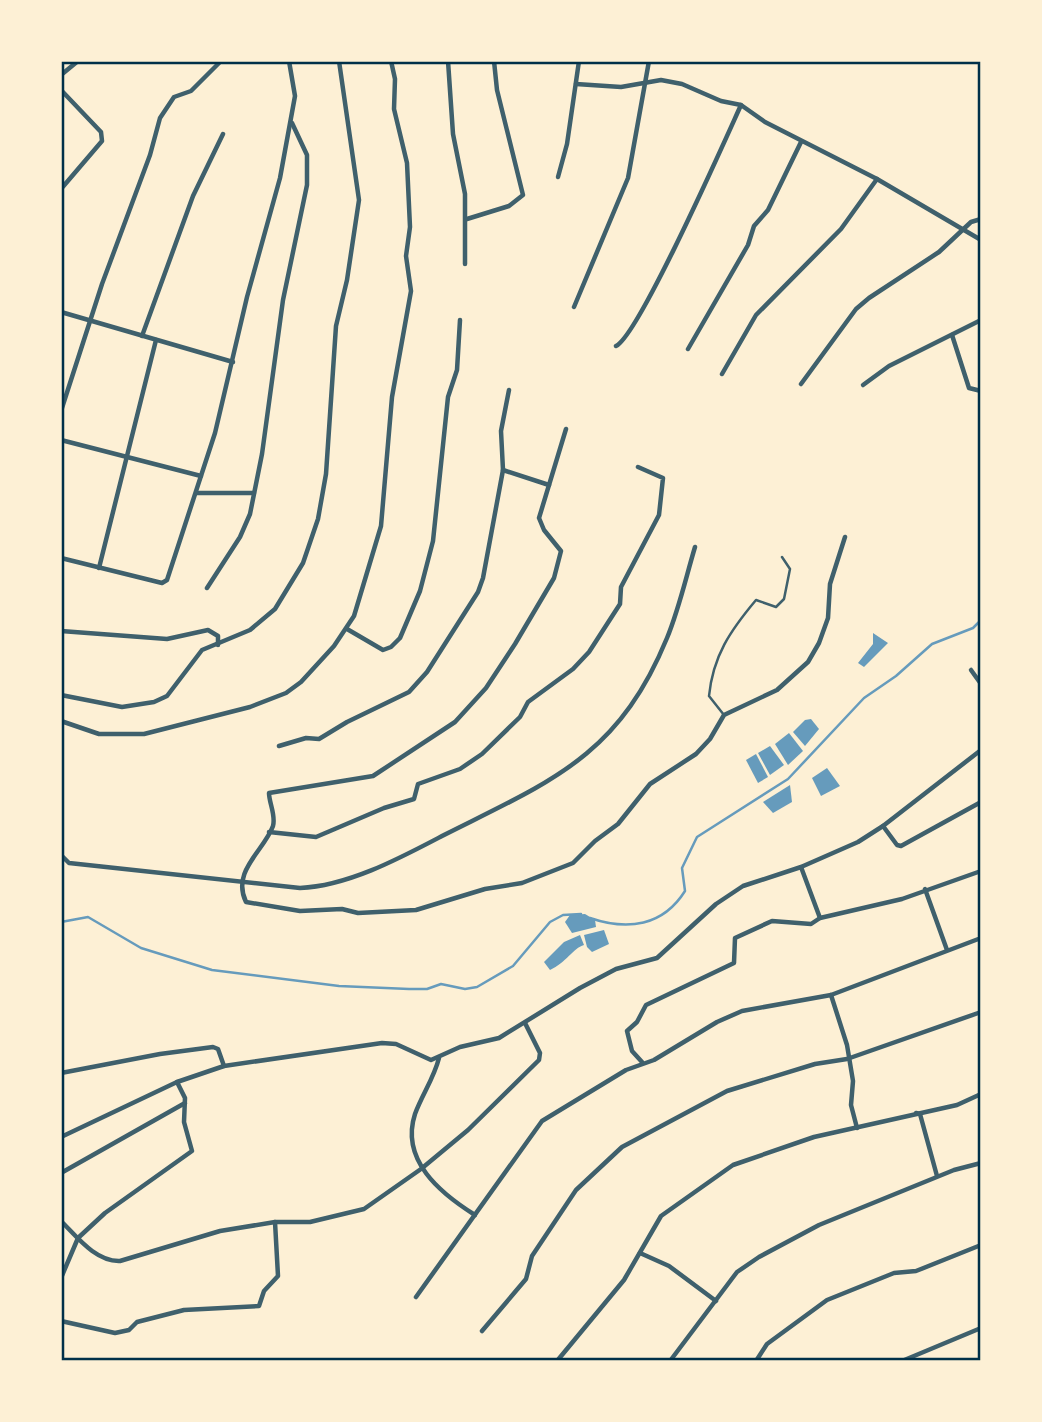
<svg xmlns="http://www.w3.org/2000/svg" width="1042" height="1422" viewBox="0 0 1042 1422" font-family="Georgia,serif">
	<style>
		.water { fill: #669bbc }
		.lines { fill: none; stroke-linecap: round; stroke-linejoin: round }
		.stream { stroke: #669bbc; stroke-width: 2.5 }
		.service { stroke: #3f606c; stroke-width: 2.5 }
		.minor { stroke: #3f606c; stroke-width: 4.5 }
		.neatline { fill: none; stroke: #003049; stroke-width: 2.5 }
	</style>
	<rect width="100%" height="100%" fill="#fdf0d5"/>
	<g class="water">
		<path d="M873,633L888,643L864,667L858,663L873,644Z"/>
		<path d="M811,719L819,729L805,746L793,732L805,720Z"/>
		<path d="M789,733L803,751L788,765L775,744Z"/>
		<path d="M770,746L784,765L770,775L758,753Z"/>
		<path d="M756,754L768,777L758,783L746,760Z"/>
		<path d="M827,768L840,786L821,796L812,778Z"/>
		<path d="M790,785L792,802L773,813L763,802Z"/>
		<path d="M585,914L595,920L596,927L572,933L565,922L570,915Z"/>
		<path d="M604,930L609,944L592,952L587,947L584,935Z"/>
		<path d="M580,935L584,945C573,948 566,963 550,970L544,962L564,942Z"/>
	</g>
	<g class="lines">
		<g class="stream">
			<path d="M590,918C628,931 663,926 685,891L682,868L697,837L788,779L864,698L896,676L932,644L973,628L981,620"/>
			<path d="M61,922L88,917L141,948L212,970L339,986L409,989H427L441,984L465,989L477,987L513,966L550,922L563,915L581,914"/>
		</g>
		<path class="service" d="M724,715L709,696C713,656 730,631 756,600L776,607L784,599L790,569L782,557"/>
		<g class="minor">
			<path d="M448,61L453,134L465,194V264"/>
			<path d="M61,75L78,61"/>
			<path d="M576,84L621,87L661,80L682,84L721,101L741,105L765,122L877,179L981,240"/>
			<path d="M61,90L101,132L102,141L61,189"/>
			<path d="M558,177L567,144L579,61"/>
			<path d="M467,219L509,206L523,195L497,90L494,61"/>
			<path d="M574,307L628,178L649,61"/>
			<path d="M61,312L233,362"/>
			<path d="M952,335L969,388L981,391"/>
			<path d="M142,336L193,196L223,134"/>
			<path d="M616,346C639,335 725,140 741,105"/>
			<path d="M688,349L748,245L754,226L768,210L801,142"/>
			<path d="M722,374L756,315L841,229L877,179"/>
			<path d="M801,384L856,309L869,298L939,252L971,222L981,219"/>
			<path d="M863,385L889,366L981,320"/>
			<path d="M61,411L102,284L150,155L160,118L174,97L191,91L221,61"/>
			<path d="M566,429L539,518L544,530L561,551L554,578L515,644L486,688L455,722L373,776L269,793C269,803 276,815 273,826C264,851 231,871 246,902L300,911L342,909L358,913L416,910L485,889L522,883L573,863L595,841L618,824L650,784L696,754L710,739L724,715L777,690L808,662L819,643L828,618L830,584L845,537"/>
			<path d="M61,440L201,476"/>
			<path d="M503,470L549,485"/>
			<path d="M197,493H254"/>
			<path d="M61,558L162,583L167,580L215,433L247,297L280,178L295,96L289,61"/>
			<path d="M99,568L156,340"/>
			<path d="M207,588L240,537L250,514L262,454L283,300L307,185V155L292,123"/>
			<path d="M347,629L383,650L391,647L400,638L420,591L433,541L448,397L457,370L460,320"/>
			<path d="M61,631L167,639L208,630L218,636V645"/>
			<path d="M971,670L981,684"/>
			<path d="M61,695L122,707L154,702L167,696L202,650L250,630L275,609L303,563L318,519L326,474L336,326L347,280L359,200L339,61"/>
			<path d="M61,721L99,734H144L250,707L286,693L301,682L334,646L354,616L381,526L392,397L411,291L406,256L410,227L407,163L394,109L395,79L391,61"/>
			<path d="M279,746L306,738L319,739L347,722L409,692L427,672L478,592L483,578L503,470L501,431L509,390"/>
			<path d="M883,826L897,845L901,846L981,802"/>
			<path d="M269,832L316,837L384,808L414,799L418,784L460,769L482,754L520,717L528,702L573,669L589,652L620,604L621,587L659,515L663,478L638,467"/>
			<path d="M61,855L69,863L300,888C349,886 402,857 444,835C551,781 618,757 667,638C679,609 686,577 695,547"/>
			<path d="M801,867L820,918"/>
			<path d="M925,889L947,950"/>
			<path d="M831,995L847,1045L853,1081L851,1105L857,1128"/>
			<path d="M439,1058C434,1078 422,1095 415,1114C400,1160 440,1193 475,1215"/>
			<path d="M642,1062L632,1051L627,1031L637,1022L646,1005L734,963L735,938L772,921L811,924L820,918L902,899L981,871"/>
			<path d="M61,1073L160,1054L213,1047L218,1049L224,1066"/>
			<path d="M916,1113L920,1114L937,1176"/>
			<path d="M61,1137L177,1082L224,1066L382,1043L396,1044L431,1060L460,1047L499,1038L580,988L616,969L657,958L716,904L743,886L801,867L858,842L883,826L981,750"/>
			<path d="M61,1173L185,1103"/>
			<path d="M61,1221C77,1237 96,1262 120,1261L220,1231L275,1222H310L364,1209L421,1169L468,1130L539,1060L540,1053L525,1023"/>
			<path d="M640,1253L669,1266L716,1301"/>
			<path d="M61,1278L78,1238L105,1213L192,1151L184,1122L185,1098L177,1082"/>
			<path d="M416,1297L542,1121L626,1070L654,1060L717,1022L742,1011L831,995L981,938"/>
			<path d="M61,1321L115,1333L129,1330L137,1322L184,1310L259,1306L264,1291L278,1276L275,1222"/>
			<path d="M482,1331L526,1279L532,1256L576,1190L622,1147L727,1091L815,1064L847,1059L981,1012"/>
			<path d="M557,1361L624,1280L661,1216L733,1165L814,1137L957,1105L981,1094"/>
			<path d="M670,1361L737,1272L759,1257L819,1225L954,1170L981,1163"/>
			<path d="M756,1361L767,1344L827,1300L894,1273L916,1271L981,1245"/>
			<path d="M902,1361L981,1328"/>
		</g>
	</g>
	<rect width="1042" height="1422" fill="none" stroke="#fdf0d5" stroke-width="126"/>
	<rect x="63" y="63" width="916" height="1296" class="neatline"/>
</svg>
